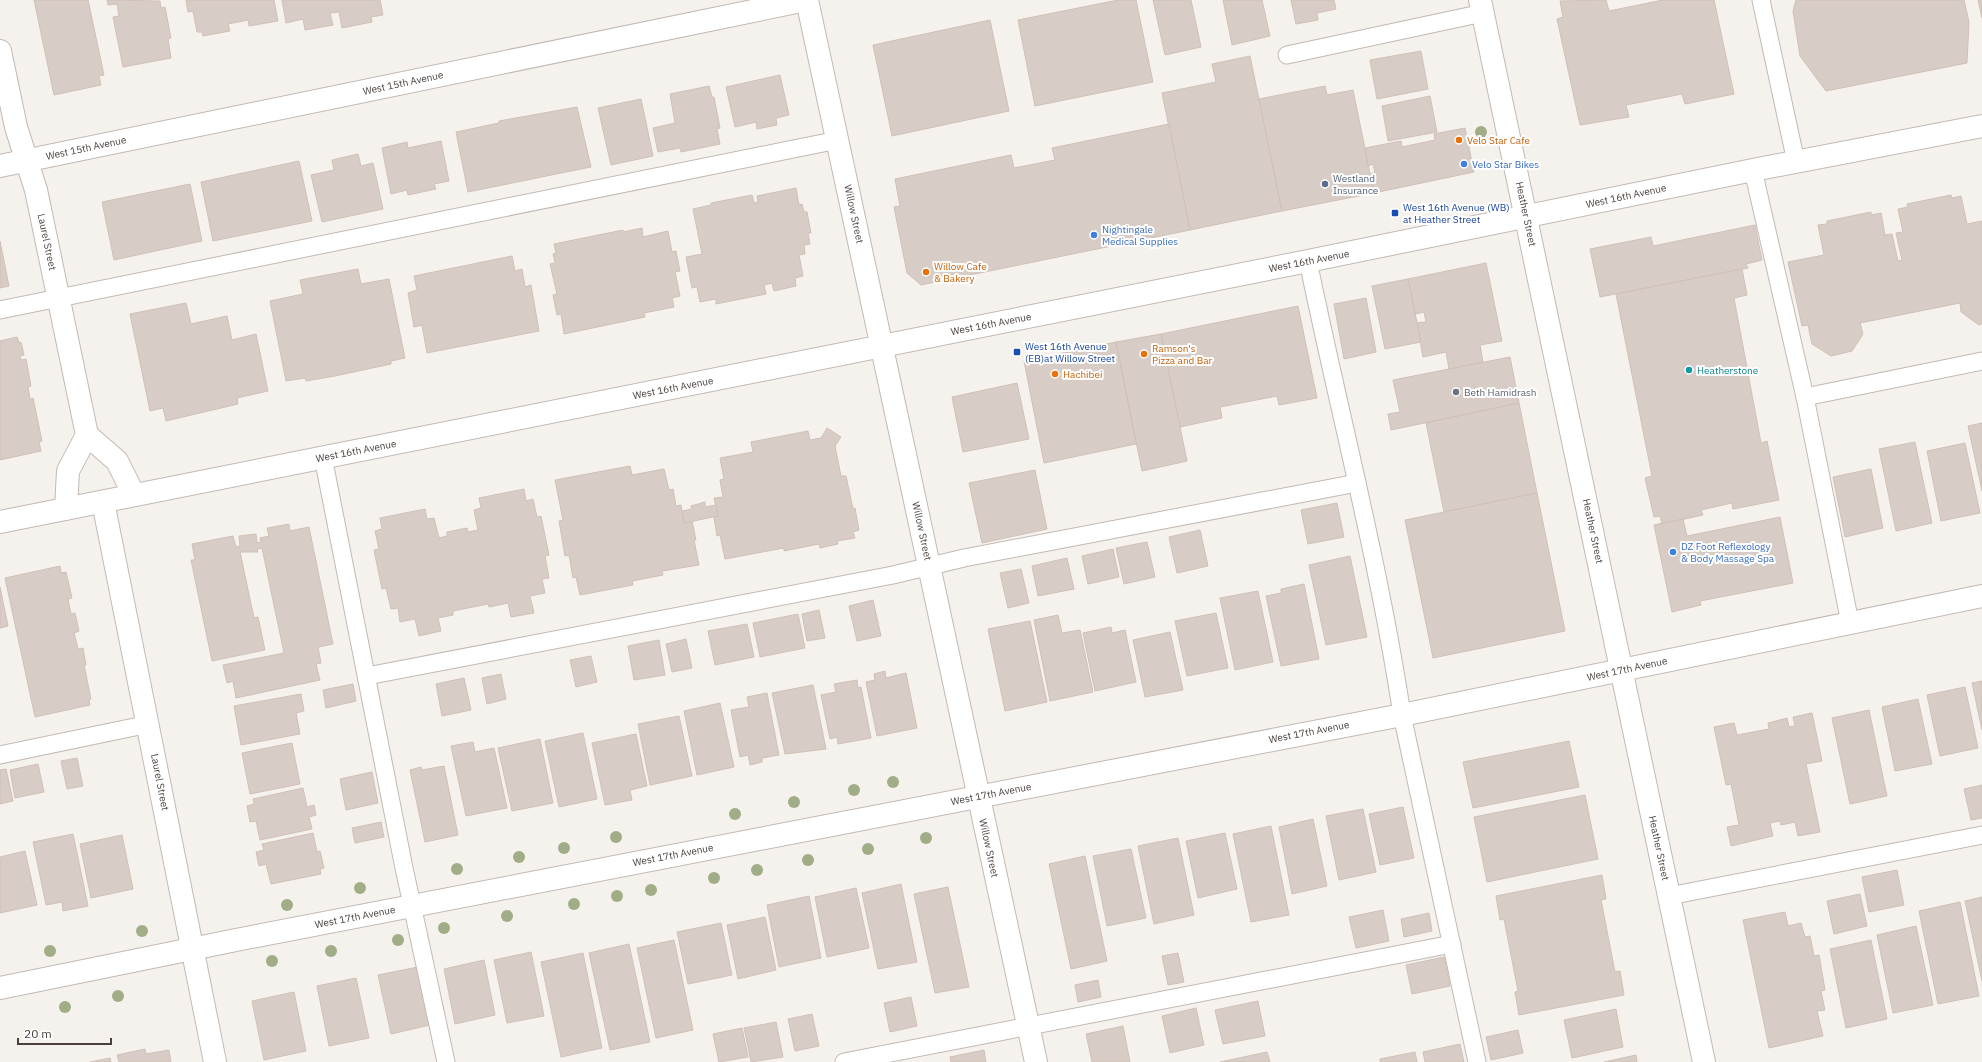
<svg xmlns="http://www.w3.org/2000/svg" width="1982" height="1062" viewBox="0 0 1982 1062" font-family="'IBM Plex Sans',sans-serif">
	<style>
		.building { fill: #d8cdc6; stroke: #d0c0b7 }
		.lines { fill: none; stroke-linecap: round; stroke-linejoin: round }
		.service-casing { stroke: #c3b9b3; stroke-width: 19 }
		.minor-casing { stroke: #c3b9b3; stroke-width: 24 }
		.tertiary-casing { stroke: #c3b9b3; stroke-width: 24 }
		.service { stroke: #fff; stroke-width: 17 }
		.minor { stroke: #fff; stroke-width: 22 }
		.tertiary { stroke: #fff; stroke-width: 22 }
		.tree { fill: #a1ad87 }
		.food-dot { fill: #e8710a; stroke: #fff; stroke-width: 1.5 }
		.shop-dot { fill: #3f7fe0; stroke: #fff; stroke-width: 1.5 }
		.service-dot { fill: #5c6f8a; stroke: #fff; stroke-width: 1.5 }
		.transit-dot { fill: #1a4fb4; stroke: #fff; stroke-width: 1.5 }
		.culture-dot { fill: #0f9aa8; stroke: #fff; stroke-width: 1.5 }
		.worship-dot { fill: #6b7280; stroke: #fff; stroke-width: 1.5 }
		.labels { text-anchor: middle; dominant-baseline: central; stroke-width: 4; stroke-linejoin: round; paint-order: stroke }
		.street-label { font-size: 10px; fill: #49403b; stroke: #fff }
		.food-label { font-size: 10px; fill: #c56008; stroke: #fff; text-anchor: start }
		.shop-label { font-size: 10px; fill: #366cbe; stroke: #fff; text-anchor: start }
		.service-label { font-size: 10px; fill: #4e5e75; stroke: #fff; text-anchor: start }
		.transit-label { font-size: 10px; fill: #164399; stroke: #fff; text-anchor: start }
		.culture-label { font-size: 10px; fill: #0d838f; stroke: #fff; text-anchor: start }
		.worship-label { font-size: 10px; fill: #5b616d; stroke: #fff; text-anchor: start }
	</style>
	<rect width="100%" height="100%" fill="#f5f1ed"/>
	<g class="building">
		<path d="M34,0H88L104,75L99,76L101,85L54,95Z"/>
		<path d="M107,0L160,1L161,8L165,7L171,38L168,39L171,58L123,67L113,17L119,16L117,4L108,5Z"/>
		<path d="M186,0H274L278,21L249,26L248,20L228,24L230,31L203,36L202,32H197L193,11L188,12Z"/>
		<path d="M282,0H380L383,15L371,17L372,22L342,28L339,12L330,13L333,25L305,30L303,19L286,23Z"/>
		<path d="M1118,0H1136L1153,82L1035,106L1018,20Z"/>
		<path d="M1153,0H1191L1201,47L1165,55Z"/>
		<path d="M1223,0H1262L1270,36L1232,45Z"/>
		<path d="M1291,0H1334L1336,9L1317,13L1318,20L1296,24Z"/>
		<path d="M1606,0L1609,11L1663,0H1714L1734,94L1685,104L1682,94L1626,105L1629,117L1580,125L1557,19L1563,17L1560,1Z"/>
		<path d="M1796,0H1964L1969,22L1967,63L1826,91L1800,56L1793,11Z"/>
		<path d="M1978,0H1982V18Z"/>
		<path d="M990,20L1009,111L892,136L873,45Z"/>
		<path d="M1421,51L1428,89L1377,99L1370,60Z"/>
		<path d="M1250,56L1282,211L1190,230L1162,93L1216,82L1212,64Z"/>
		<path d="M780,75L789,115L776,118L777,125L757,129L756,122L735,127L726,87Z"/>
		<path d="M709,86L712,97H714L720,128L717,129L720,144L681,152L680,148L658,152L653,128L675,123L670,94Z"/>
		<path d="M1325,86L1327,95L1353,90L1374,193L1282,211L1259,99Z"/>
		<path d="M1430,96L1437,132L1388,141L1382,106Z"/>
		<path d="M641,99L653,156L611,165L598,108Z"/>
		<path d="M577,107L591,167L468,192L456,132L499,123V121Z"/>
		<path d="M1169,124L1190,230L921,285L907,273L894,207L900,206L895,179L1011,155L1014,168L1055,160L1052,148Z"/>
		<path d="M1465,128L1474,172L1374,193L1370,174L1375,173L1373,164L1368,166L1365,148L1401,141L1402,147L1435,140L1434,134Z"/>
		<path d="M441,141L449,181L434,184L436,189L408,195L407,190L391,194L382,148L407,142L408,148Z"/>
		<path d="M358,154L361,166L373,163L383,209L322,222L311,175L334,170L332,160Z"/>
		<path d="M299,161L312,221L213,241L201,182Z"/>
		<path d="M190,184L202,241L114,260L102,202Z"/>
		<path d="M796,188L799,205L802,204L804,212H807L811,233H808L810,244L804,245L805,254L799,255L803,276L795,278L796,286L774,291L772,283L764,285L766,294L716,304V299L700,302L697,287L692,288L686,257L702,254L693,209L711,205V203L752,195L754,203L758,202L757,196Z"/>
		<path d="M1951,195L1952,198L1961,196L1967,224L1982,221V324L1979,325L1961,312L1960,303L1860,323L1863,334L1852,351L1831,356L1812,344L1808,325L1802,326L1788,262L1824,255L1818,225L1827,224V221L1871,212V215L1881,213L1885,235L1892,234L1898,261L1902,260L1896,233L1903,232L1898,209L1908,207L1907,204Z"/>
		<path d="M1755,225L1762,260L1746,264L1748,268L1600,297L1590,249L1651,237L1653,246Z"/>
		<path d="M642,228L643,237L668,231L672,252L676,251L680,271L675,272L680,296L672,298L674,307L644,313L645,317L564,334L561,314L557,315L553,295L557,294L550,264L555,263L553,254L556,253L554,244L623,230V232Z"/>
		<path d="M0,241L9,286L0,288Z"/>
		<path d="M512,256L515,271L522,269L525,287L531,285L539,331L427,353L422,325L414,327L408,293L417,290L414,276Z"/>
		<path d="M1486,263L1502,341L1480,345L1483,362L1449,369L1446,352L1423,357L1417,323L1426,322L1424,312L1415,314L1408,279Z"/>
		<path d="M358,269L361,284L389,279L405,358L391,361V364L335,376L306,381L305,378L286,381L270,301L303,294L300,280Z"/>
		<path d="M1742,269L1747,295L1734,298L1761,443L1767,441L1779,500L1733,509L1732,503L1701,510L1703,515L1662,524L1660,516L1654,517L1645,478L1652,476L1616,294Z"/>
		<path d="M1408,279L1421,342L1385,349L1372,286Z"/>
		<path d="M1366,298L1376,352L1344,359L1334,304Z"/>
		<path d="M186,303L191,324L227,316L232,340L256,334L268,391L237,398L238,404L166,421L163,408L150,411L130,314Z"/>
		<path d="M1298,306L1317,398L1279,405L1277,396L1220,407L1222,418L1180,427L1161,334Z"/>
		<path d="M1161,334L1187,461L1142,471L1116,342Z"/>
		<path d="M17,337L19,343L21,342L24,355L20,356L21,360L26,359L31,386L28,387L30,399L33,398L42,441L39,442L41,451L0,460V341Z"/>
		<path d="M1116,342L1136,444L1044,463L1024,361Z"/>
		<path d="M1510,357L1519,403L1391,430L1388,414L1400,412L1393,380Z"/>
		<path d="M1017,383L1029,439L963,452L952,397Z"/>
		<path d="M1519,403L1537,493L1444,512L1426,423Z"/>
		<path d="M1982,423V491L1968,426Z"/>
		<path d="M827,428L841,437L835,446L841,476H846L853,509L855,508L859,530L853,532L855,538L837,541L838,544L820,548L819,544L784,551V548L725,559L720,535L717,536L714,517L718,516L714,498L723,497L720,480L724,479L720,458L753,452L751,442L808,431L810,440L821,438Z"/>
		<path d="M1915,442L1932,523L1896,531L1879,449Z"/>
		<path d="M1965,443L1980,513L1941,521L1927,451Z"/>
		<path d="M630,466L632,475L664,469L669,490L673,489L676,506L681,505L684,523L692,521L696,540H694L699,565L662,571L663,575L632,581L633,585L580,595L576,577L573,578L569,555L565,556L559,521L563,520L555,480Z"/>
		<path d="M1871,469L1883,528L1845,537L1833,477Z"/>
		<path d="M1035,470L1047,529L982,543L969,483Z"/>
		<path d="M524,489L526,501L533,499L537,517L541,516L549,555L545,556L549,578L542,579L545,593L530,596L534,613L511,617L508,603L489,607L488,604L453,611V615L438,618L441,631L419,636L415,619L400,622L398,608L391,609L386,588L382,589L374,550L379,549L375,531L382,529L380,518L425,509L427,519L434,518L439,538L447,536V532L467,528L468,532L478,530L474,510L481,508L479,498Z"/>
		<path d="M1537,493L1565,631L1433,658L1405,520Z"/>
		<path d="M705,502V507L716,505L718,516L684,523L682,511L692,509L691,506Z"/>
		<path d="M1337,503L1344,537L1308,544L1301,510Z"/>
		<path d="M1780,517L1793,583L1700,601L1701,605L1672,612L1654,525L1683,519L1687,536Z"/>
		<path d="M289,524L290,531L309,527L333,644L318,647L321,663L316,664L320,680L236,698L233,681L227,683L223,665L284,653L262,548L257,549L258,552H240L254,618L258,617L265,650L212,661L191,560H195L192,544L233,536L236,547L240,546L239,536L256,534L257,543L261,542L260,538L269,536L267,528Z"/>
		<path d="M1200,530L1208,566L1177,573L1169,537Z"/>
		<path d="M1147,542L1155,577L1124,584L1116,548Z"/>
		<path d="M1113,549L1119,577L1088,584L1082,556Z"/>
		<path d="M1350,556L1367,637L1326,645L1309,565Z"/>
		<path d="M1067,558L1074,589L1038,596L1032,566Z"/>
		<path d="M60,566L61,573L66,572L72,598L68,599L71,614L75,613L79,631L74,633L78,649L83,648L86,665H84L91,699H89L90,705L35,717L5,578Z"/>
		<path d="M1021,569L1029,603L1008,608L1000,573Z"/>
		<path d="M1304,584L1319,659L1281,666L1266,596L1281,593V589Z"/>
		<path d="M0,587L8,626L0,628Z"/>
		<path d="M1258,591L1273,662L1235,670L1220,598Z"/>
		<path d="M873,600L881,636L857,641L849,606Z"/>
		<path d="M819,610L825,638L807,641L802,614Z"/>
		<path d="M1216,613L1228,668L1187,676L1175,621Z"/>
		<path d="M798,614L805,648L760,657L753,623Z"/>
		<path d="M1058,615L1062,633L1080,630L1093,692L1050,701L1034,620Z"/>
		<path d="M1030,621L1047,702L1005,711L988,629Z"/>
		<path d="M747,624L754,657L715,665L708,631Z"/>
		<path d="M1111,627L1112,633L1125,630L1136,682L1095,691L1083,633Z"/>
		<path d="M1170,632L1183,690L1145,697L1133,640Z"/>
		<path d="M686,639L692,668L672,672L666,644Z"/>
		<path d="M659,640L665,675L634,680L628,646Z"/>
		<path d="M591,656L597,682L576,687L570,660Z"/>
		<path d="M885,671L886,678L906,673L917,728L877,736L866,682L875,680L874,674Z"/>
		<path d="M501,674L506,699L487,704L482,678Z"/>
		<path d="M464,678L471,710L442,716L436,684Z"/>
		<path d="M857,680L858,688L861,687L871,738L838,744L837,737L830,739L821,695L836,692L834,684Z"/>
		<path d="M1982,681V730L1972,683Z"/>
		<path d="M353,684L356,701L326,708L323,690Z"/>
		<path d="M813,685L826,749L785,754L772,693Z"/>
		<path d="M1965,687L1978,748L1940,756L1927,695Z"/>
		<path d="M767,693L779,755L762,758V762L750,765L748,755L740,757L731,710L749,707L747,697Z"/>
		<path d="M301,694L304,711L296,713L300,734L241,745L234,706Z"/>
		<path d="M1918,699L1932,764L1895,771L1882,707Z"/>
		<path d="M720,703L734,767L697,775L684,711Z"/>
		<path d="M1869,710L1887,796L1850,804L1832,718Z"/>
		<path d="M1812,713L1822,761L1806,764L1820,832L1798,836L1795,822L1781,825L1780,821L1770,823L1773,836L1731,846L1727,827L1739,825L1731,784L1726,785L1714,727L1734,723L1737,735L1769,729L1768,723L1787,718L1789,727L1795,726L1793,717Z"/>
		<path d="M679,716L692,776L650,785L638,724Z"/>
		<path d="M583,733L597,799L559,807L545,741Z"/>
		<path d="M636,734L647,786L630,790L632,800L605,805L592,743Z"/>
		<path d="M540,739L553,803L512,811L498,748Z"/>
		<path d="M1569,741L1579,787L1473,808L1463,762Z"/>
		<path d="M473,742L475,752L494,748L507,808L466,816L451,746Z"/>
		<path d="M292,743L300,784L250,794L242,753Z"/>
		<path d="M77,758L83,786L67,789L61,761Z"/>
		<path d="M38,764L44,792L15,798L10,770Z"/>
		<path d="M444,766L458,835L425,842L410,770L421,767L422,770Z"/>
		<path d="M6,769L13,801L0,804V770Z"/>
		<path d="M372,772L378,803L346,810L340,779Z"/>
		<path d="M1982,785V818L1971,820L1964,789Z"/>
		<path d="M303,788L307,807L314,805L316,815L309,817L312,829L260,840L256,821L250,822L247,806L254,804L253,799Z"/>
		<path d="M1585,795L1598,859L1487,882L1474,817Z"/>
		<path d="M1403,807L1414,858L1380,865L1369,814Z"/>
		<path d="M1363,809L1376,872L1339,880L1326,816Z"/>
		<path d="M1313,819L1327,886L1292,894L1279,827Z"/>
		<path d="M381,822L384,837L355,843L352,828Z"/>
		<path d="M1271,826L1289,915L1251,922L1233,834Z"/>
		<path d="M313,833L317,852L320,851L324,868L320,869L321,874L271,884L266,864L259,866L256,852L264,850L262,844Z"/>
		<path d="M1225,833L1237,889L1198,898L1186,841Z"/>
		<path d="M73,834L88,906L63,911L62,902L46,905L33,842Z"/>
		<path d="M122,835L133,889L91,898L80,844Z"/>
		<path d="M1178,838L1194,915L1154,924L1138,846Z"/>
		<path d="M1131,849L1146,918L1107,926L1093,856Z"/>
		<path d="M25,851L37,905L0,913V857Z"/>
		<path d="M1085,856L1107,961L1071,969L1049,864Z"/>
		<path d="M1897,870L1904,905L1869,912L1862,877Z"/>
		<path d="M1602,875L1606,899L1601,900L1615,972L1620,971L1624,995L1519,1015L1515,992L1518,991L1504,919L1500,920L1496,896Z"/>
		<path d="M901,884L917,962L878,969L862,893Z"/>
		<path d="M948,887L969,987L935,993L914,894Z"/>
		<path d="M856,888L869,948L827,957L815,897Z"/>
		<path d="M1860,894L1867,926L1834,934L1827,901Z"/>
		<path d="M809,896L821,958L779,967L767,905Z"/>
		<path d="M1982,897V981L1965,901Z"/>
		<path d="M1960,902L1979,996L1938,1004L1919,911Z"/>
		<path d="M1383,910L1389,941L1356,948L1349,917Z"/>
		<path d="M1785,912L1788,926L1801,923L1805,937L1810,936L1814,956L1819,955L1825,990L1821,991L1825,1010L1817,1011L1823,1036L1769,1048L1743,920Z"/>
		<path d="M1429,913L1432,931L1404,937L1401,919Z"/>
		<path d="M765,917L776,970L738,979L727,925Z"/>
		<path d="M721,923L732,975L688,984L677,932Z"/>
		<path d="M1916,926L1933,1005L1893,1013L1877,935Z"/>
		<path d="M674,940L693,1030L656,1038L637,948Z"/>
		<path d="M1871,940L1887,1019L1846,1028L1830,949Z"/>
		<path d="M629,944L650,1042L610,1050L589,953Z"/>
		<path d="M531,952L544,1016L507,1023L494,960Z"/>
		<path d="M583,953L602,1048L561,1057L541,962Z"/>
		<path d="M1178,953L1184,982L1168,985L1162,956Z"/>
		<path d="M1444,957L1450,986L1412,994L1406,965Z"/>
		<path d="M484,960L495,1015L455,1024L444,969Z"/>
		<path d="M418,967L430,1025L391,1034L378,975Z"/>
		<path d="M356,978L369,1038L329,1046L317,986Z"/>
		<path d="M1098,980L1101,997L1078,1002L1075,985Z"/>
		<path d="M294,992L306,1051L264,1060L252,1001Z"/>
		<path d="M911,997L917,1026L890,1032L884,1003Z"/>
		<path d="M1258,1001L1265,1036L1223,1044L1215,1010Z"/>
		<path d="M1196,1008L1204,1045L1170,1053L1162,1016Z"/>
		<path d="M1616,1009L1623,1047L1572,1058L1564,1020Z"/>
		<path d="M812,1014L819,1046L795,1051L788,1019Z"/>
		<path d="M776,1022L783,1057L751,1062L744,1028Z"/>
		<path d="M1123,1026L1130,1062H1092L1086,1034Z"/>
		<path d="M742,1028L748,1057L719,1062L713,1034Z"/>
		<path d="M1518,1030L1523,1053L1491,1060L1486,1037Z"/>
		<path d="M1460,1044L1464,1062H1425L1423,1052Z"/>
		<path d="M145,1049L146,1054L169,1050L171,1062H119L117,1055Z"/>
		<path d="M984,1050L986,1062H951L950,1057Z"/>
		<path d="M1267,1052L1270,1062H1220Z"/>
		<path d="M1415,1052L1417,1062H1380V1059Z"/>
		<path d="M1636,1055L1637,1062H1604Z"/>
		<path d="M110,1058L111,1062H90Z"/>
	</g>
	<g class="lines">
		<defs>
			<g id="service">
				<path d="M1761,0L1796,162"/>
				<path d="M1287,55L1483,13"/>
				<path d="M1753,170L1805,397L1850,623"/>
				<path d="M1308,261C1339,412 1379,562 1402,715L1477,1062"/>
				<path d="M0,310L838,140"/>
				<path d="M1805,397L1982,361"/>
				<path d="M323,457L404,868L446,1062"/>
				<path d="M367,676L893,575L964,558L1357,483"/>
				<path d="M0,755L149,724"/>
				<path d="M1669,896L1982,835"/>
				<path d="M844,1062L1452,944"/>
			</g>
			<g id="minor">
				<path d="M807,0L1036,1062"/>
				<path d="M1480,0L1704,1062"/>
				<path d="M0,51L16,127L36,190L87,435L68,471L66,509"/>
				<path d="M0,166L806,0"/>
				<path d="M87,435L117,461L134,495"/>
				<path d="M103,502L215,1062"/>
				<path d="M0,988L236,940L1402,715L1982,596"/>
			</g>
			<path id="tertiary" d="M0,522L1308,261L1753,170L1982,126"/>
		</defs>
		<use href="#service" class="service-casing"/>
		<use href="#minor" class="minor-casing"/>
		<use href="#tertiary" class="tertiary-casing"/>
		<use href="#service" class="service"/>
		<use href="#minor" class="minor"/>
		<use href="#tertiary" class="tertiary"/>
	</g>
	<g class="tree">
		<circle cx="1481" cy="132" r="6"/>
		<circle cx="893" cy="782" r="6"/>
		<circle cx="854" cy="790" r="6"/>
		<circle cx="794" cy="802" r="6"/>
		<circle cx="735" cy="814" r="6"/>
		<circle cx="616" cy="837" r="6"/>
		<circle cx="926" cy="838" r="6"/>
		<circle cx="564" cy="848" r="6"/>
		<circle cx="868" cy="849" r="6"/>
		<circle cx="519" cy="857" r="6"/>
		<circle cx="808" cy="860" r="6"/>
		<circle cx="457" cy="869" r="6"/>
		<circle cx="757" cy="870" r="6"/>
		<circle cx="714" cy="878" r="6"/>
		<circle cx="360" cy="888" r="6"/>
		<circle cx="651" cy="890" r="6"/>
		<circle cx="617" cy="896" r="6"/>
		<circle cx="574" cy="904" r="6"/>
		<circle cx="287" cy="905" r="6"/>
		<circle cx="507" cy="916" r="6"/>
		<circle cx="444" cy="928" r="6"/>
		<circle cx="142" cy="931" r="6"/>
		<circle cx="398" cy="940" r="6"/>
		<circle cx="50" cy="951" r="6"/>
		<circle cx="331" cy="951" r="6"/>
		<circle cx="272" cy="961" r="6"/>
		<circle cx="118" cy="996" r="6"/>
		<circle cx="65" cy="1007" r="6"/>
	</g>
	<g class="food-dot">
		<circle cx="1459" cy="140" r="4"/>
		<circle cx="926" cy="272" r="4"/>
		<circle cx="1144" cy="354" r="4"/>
		<circle cx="1055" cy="374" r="4"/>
	</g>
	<g class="shop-dot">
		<circle cx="1464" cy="164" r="4"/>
		<circle cx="1094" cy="235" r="4"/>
		<circle cx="1673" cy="552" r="4"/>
	</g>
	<circle class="service-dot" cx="1325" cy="184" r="4"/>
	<g class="transit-dot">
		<rect x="1391" y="209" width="8" height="8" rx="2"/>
		<rect x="1013" y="348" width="8" height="8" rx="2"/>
	</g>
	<circle class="culture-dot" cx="1689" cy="370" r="4"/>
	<circle class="worship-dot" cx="1456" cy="392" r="4"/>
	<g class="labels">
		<g class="street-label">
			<text transform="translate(403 83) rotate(-12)">West 15th Avenue</text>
			<text transform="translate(86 148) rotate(-12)">West 15th Avenue</text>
			<text transform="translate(1626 196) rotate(-12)">West 16th Avenue</text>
			<text transform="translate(854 214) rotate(78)">Willow Street</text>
			<text transform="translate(1526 214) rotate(78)">Heather Street</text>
			<text transform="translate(47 242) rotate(78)">Laurel Street</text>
			<text transform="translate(1309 261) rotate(-11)">West 16th Avenue</text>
			<text transform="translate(991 324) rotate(-11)">West 16th Avenue</text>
			<text transform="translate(673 388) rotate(-11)">West 16th Avenue</text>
			<text transform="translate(356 451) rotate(-11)">West 16th Avenue</text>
			<text transform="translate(922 531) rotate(78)">Willow Street</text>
			<text transform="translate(1593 531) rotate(78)">Heather Street</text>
			<text transform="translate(1627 669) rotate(-12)">West 17th Avenue</text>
			<text transform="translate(1309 732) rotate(-11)">West 17th Avenue</text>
			<text transform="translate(160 782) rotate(79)">Laurel Street</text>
			<text transform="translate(991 794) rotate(-11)">West 17th Avenue</text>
			<text transform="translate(989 848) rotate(78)">Willow Street</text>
			<text transform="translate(1659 848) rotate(78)">Heather Street</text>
			<text transform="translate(673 855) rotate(-11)">West 17th Avenue</text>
			<text transform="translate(355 917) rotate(-11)">West 17th Avenue</text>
		</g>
		<g class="food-label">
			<text x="1467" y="140">Velo Star Cafe</text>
			<text x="934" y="266">Willow Cafe<tspan x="934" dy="12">&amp; Bakery</tspan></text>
			<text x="1152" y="348">Ramson's<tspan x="1152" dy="12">Pizza and Bar</tspan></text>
			<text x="1063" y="374">Hachibei</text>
		</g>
		<g class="shop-label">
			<text x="1472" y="164">Velo Star Bikes</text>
			<text x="1102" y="229">Nightingale<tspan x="1102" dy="12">Medical Supplies</tspan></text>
			<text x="1681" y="546">DZ Foot Reflexology<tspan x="1681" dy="12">&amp; Body Massage Spa</tspan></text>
		</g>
		<g class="service-label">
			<text x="1333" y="178">Westland<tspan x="1333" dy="12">Insurance</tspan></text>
		</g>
		<g class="transit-label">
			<text x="1403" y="207">West 16th Avenue (WB)<tspan x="1403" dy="12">at Heather Street</tspan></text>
			<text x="1025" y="346">West 16th Avenue<tspan x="1025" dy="12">(EB)at Willow Street</tspan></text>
		</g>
		<g class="culture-label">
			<text x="1697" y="370">Heatherstone</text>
		</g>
		<g class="worship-label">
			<text x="1464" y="392">Beth Hamidrash</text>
		</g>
	</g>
	<path d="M18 1038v6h93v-6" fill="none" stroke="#49403b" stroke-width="2"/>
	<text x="24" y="1038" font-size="12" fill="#49403b" stroke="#ffffff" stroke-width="3" paint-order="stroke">20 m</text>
</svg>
